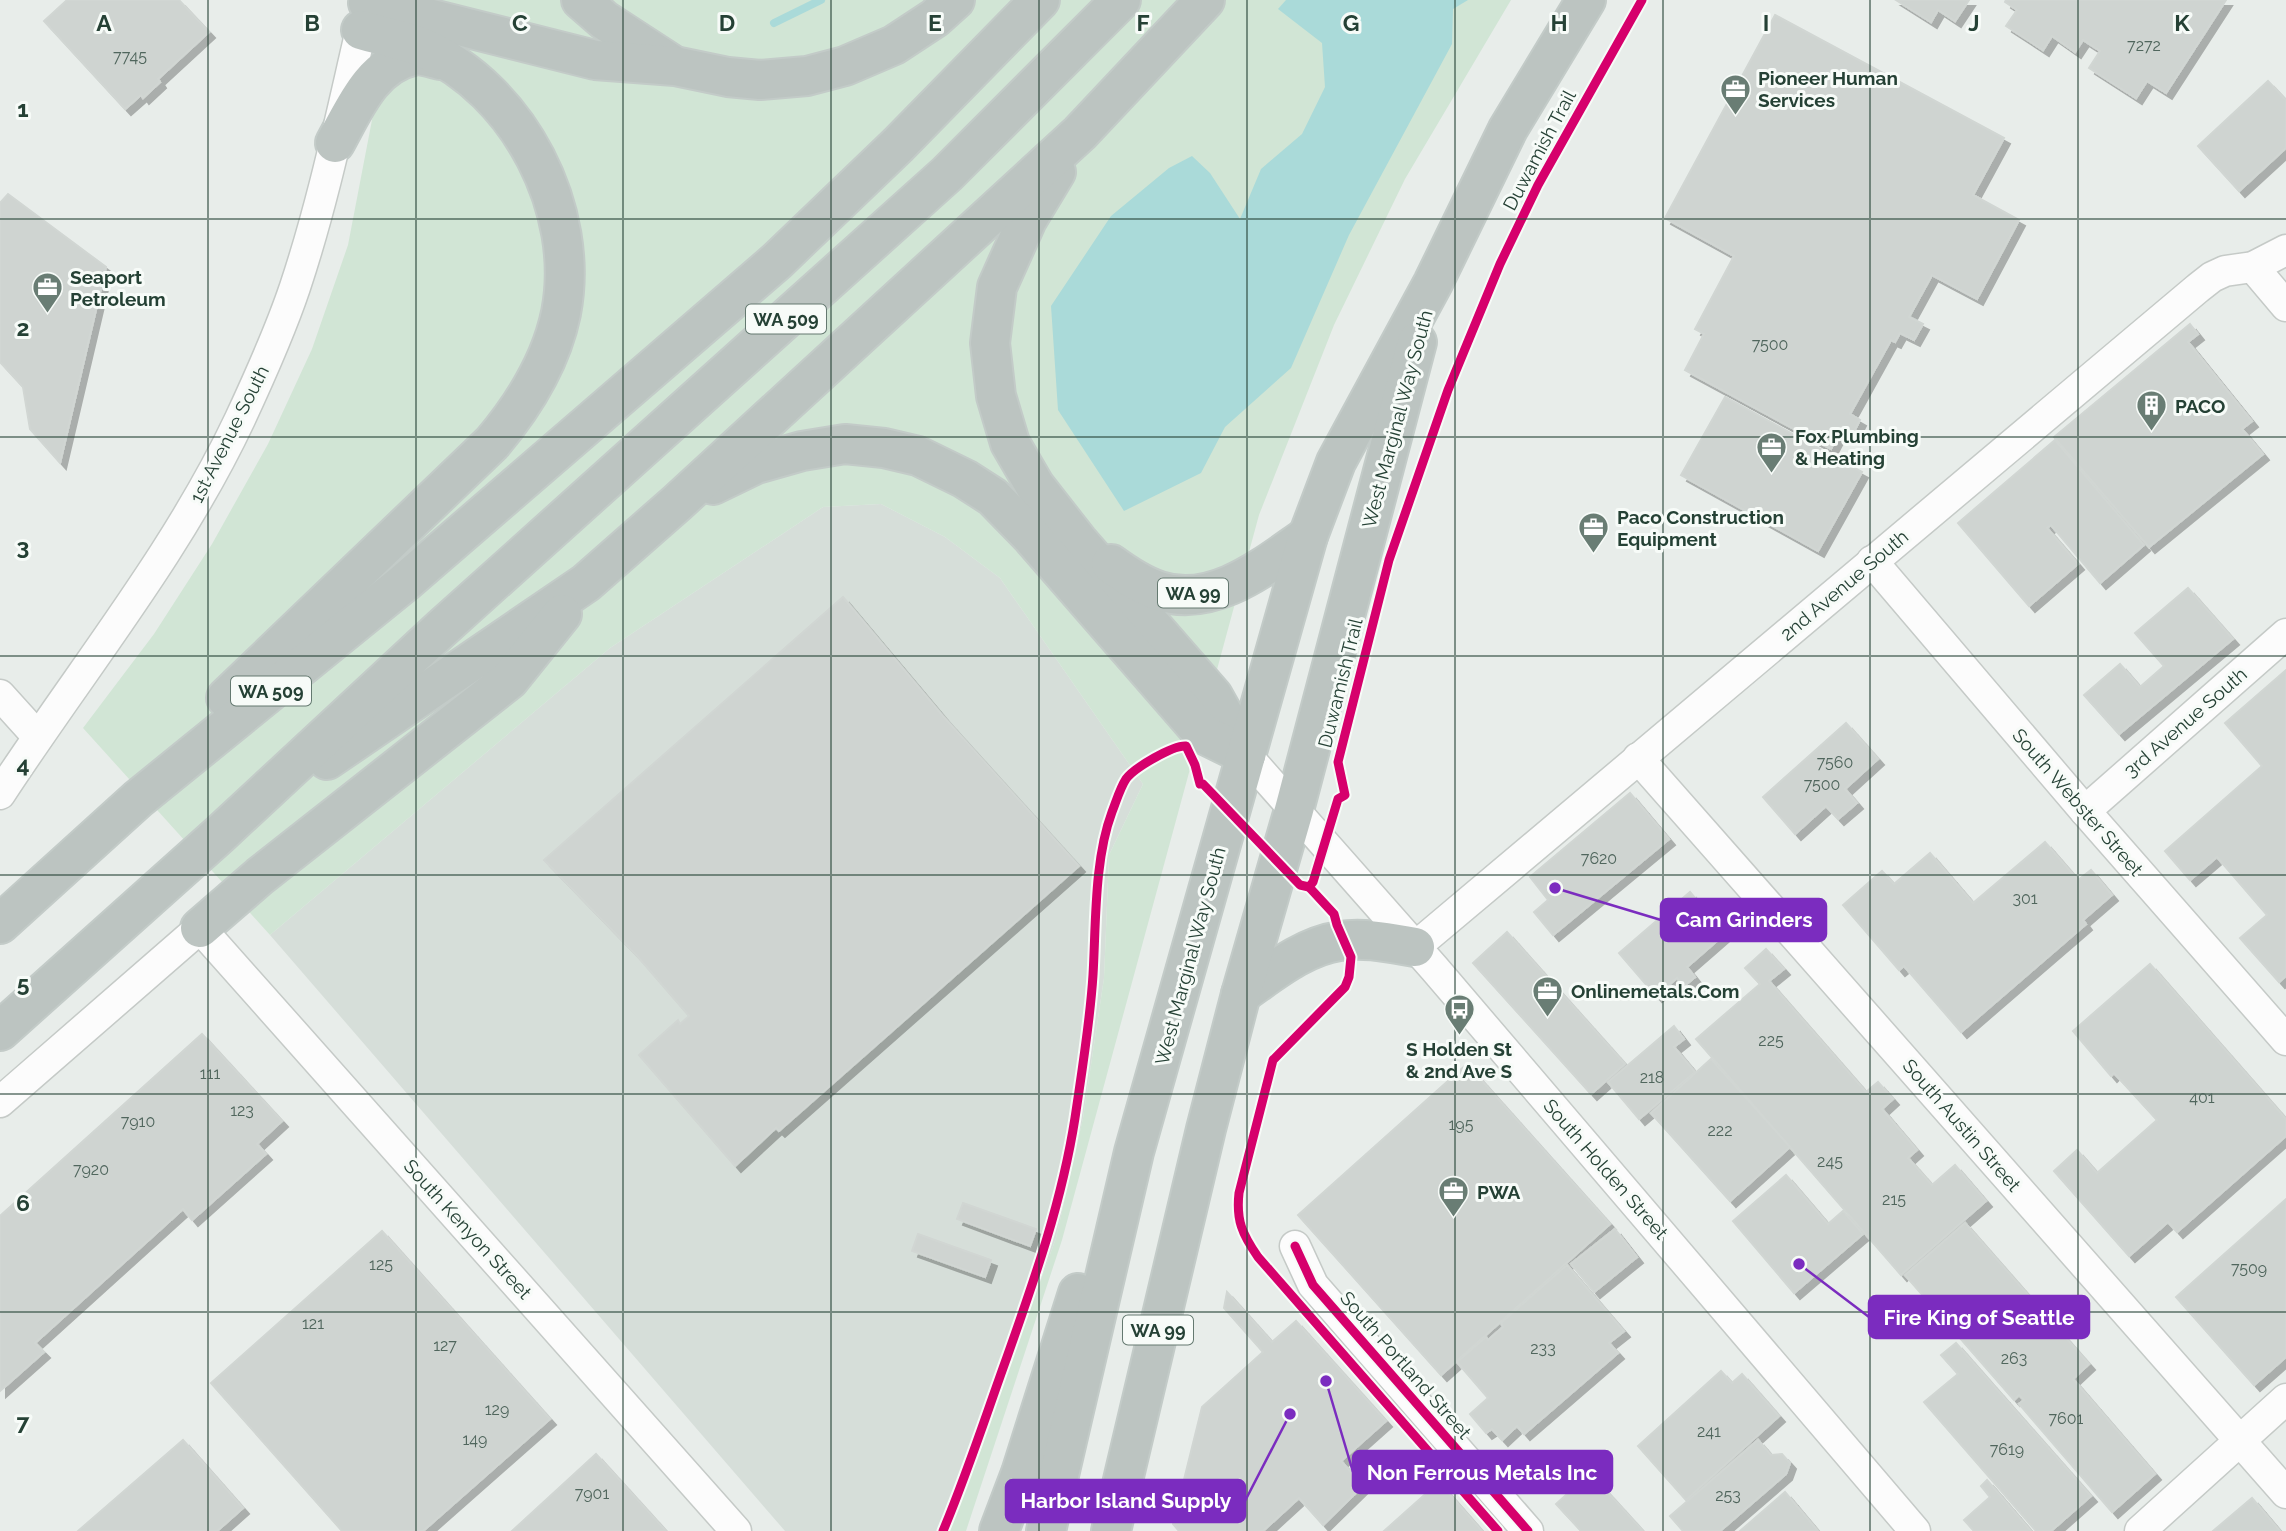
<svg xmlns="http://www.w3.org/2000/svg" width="2286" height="1531" viewBox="0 0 2286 1531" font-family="Raleway,sans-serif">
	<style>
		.built { fill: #d6ded9 }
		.green { fill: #d1e5d5 }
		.water { fill: #aadad9 }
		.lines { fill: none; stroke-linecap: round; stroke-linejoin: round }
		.stream { stroke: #aadad9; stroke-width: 8 }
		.building { fill: #cfd4d1; stroke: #d1d6d3; stroke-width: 2; filter: url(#shadow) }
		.minor-casing { stroke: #c5cac7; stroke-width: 33 }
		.highway-casing { stroke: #c3cbc8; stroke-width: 42 }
		.minor { stroke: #fcfcfc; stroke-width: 30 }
		.highway { stroke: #bcc4c1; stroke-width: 38 }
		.cycleway-casing { stroke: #f7fbf8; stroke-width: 13 }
		.cycleway { stroke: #d6006c; stroke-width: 9 }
		.grid { fill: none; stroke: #254135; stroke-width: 2; stroke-opacity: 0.55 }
		.labels { text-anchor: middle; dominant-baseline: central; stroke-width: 6; stroke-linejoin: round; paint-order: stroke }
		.number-label { font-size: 16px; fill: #50665d }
		.shield { fill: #f7fbf8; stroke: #647970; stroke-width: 2 }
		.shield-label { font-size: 18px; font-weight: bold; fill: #254135 }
		.poi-label { font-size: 19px; font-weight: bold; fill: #254135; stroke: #f7fbf8; text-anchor: start }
		.street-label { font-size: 19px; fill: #254135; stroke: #f7fbf8 }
		.grid-label { font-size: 23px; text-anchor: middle; font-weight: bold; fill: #254135; stroke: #f7fbf8; stroke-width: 6; stroke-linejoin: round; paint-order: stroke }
		.leader { fill: none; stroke: #7b2cbf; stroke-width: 2.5 }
		.callout-dot { fill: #7b2cbf; stroke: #f7fbf8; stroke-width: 2.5 }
		.callout { fill: #7b2cbf; stroke: #7b2cbf; stroke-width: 2.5 }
		.callout-label { font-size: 21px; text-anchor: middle; font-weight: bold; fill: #fff }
	</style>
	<defs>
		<filter id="shadow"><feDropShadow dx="6" dy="6" stdDeviation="0" flood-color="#0004"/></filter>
	</defs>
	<rect width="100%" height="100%" fill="#e8edea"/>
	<path class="built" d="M881,504L945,537L1000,578L1143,784L1109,855L1104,978L1083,1118L1056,1238L950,1531H785L270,935L610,648L823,507Z"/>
	<path class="green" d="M395,0H1511L1405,179L1334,325L1259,515L1062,1240L966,1531H950L1056,1238L1083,1118L1104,978L1109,855L1143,784L1000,578L945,537L881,504L823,507L610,648L270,935L83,728L154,634L212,544L268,444L312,349L348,245Z"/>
	<path class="water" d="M1286,0H1468L1453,9L1452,44L1349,235L1291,368L1225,427L1201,473L1124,511L1058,410L1051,306L1111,216L1169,168L1192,156L1210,173L1240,219L1261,169L1302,134L1325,87L1322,43L1278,9Z"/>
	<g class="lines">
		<path class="stream" d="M774,23L821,0"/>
	</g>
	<g class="building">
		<path d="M67,0H179L209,32L158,79L160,82L143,98L141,95L125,109L44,21Z"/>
		<path d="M1896,0H1969L1955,21L1938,10L1931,22Z"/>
		<path d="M2006,0H2226L2166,93L2147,81L2136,98L2089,68L2100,51L2083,40L2075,52L2052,36L2043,50L2006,26L2017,10L2005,2Z"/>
		<path d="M1775,15L2004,138L1973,195L2019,220L1977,299L1932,275L1909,317L1923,324L1914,340L1900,333L1895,342L1891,340L1850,414L1860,420L1854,432L1843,426L1831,449L1685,370L1704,334L1695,329L1734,256L1665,218Z"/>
		<path d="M2268,81L2286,100V148L2239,191L2198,146Z"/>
		<path d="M8,194L106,267L60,463L30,429L23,387L0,362V203Z"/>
		<path d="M2190,324L2198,334L2188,342L2252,421L2242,429L2263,454L2149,547L2054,437Z"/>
		<path d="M1725,397L1862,472L1818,551L1681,475Z"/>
		<path d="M2055,440L2144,545L2100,583L2051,525L2047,528L2078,564L2029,606L1958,523Z"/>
		<path d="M2188,588L2233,639L2119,734L2084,695L2120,664L2140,687L2164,666L2135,633Z"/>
		<path d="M843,597L943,716L1079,866L779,1131L776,1128L735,1166L639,1055L678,1020L680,1024L689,1016L638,957L544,860Z"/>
		<path d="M2286,670V976L2279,982L2240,938L2267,915L2217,857L2190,880L2165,851L2262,766L2225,723Z"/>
		<path d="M1846,723L1878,759L1845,789L1857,803L1838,819L1826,806L1795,834L1763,797Z"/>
		<path d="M1630,793L1669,839L1553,935L1534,912L1548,900L1530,877Z"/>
		<path d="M2045,842L2078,880L2091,870L2112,895L2083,920L2086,924L1961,1032L1904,966L1899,970L1843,905L1882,871L1894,884L1930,853L1973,903Z"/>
		<path d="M1690,892L1725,934L1687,967L1695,977L1684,986L1677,978L1656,996L1619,953Z"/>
		<path d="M1507,932L1625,1064L1591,1094L1473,963Z"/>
		<path d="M1766,949L1784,969L1769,981L1866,1092L1878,1082L1893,1099L1882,1109L1917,1150L1908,1158L1932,1185L1955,1165L1986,1201L1901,1275L1696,1039L1760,984L1745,968Z"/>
		<path d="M2150,964L2286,1119V1136L2177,1232L2168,1222L2129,1256L2054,1171L2077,1150L2097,1173L2157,1120L2114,1073L2111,1076L2073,1031Z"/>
		<path d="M1674,1026L1684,1039L1674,1047L1695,1072L1639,1119L1608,1082Z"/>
		<path d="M202,1034L282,1121L257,1144L266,1154L192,1220L183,1209L35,1343L44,1352L0,1391V1216Z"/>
		<path d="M1711,1059L1790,1147L1730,1201L1651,1113Z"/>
		<path d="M1467,1064L1610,1224L1441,1375L1298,1215Z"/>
		<path d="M1786,1175L1828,1224L1843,1211L1863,1234L1794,1293L1733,1221Z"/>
		<path d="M2286,1199V1357L2254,1385L2176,1297Z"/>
		<path d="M963,1203L1036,1229L1030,1246L957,1219Z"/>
		<path d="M1965,1223L2089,1364L2073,1379L2155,1474L2112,1512L2019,1404L2024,1400L2019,1395L2014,1400L1905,1275Z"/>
		<path d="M1615,1229L1637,1257L1594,1292L1571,1264Z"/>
		<path d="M382,1231L550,1419L423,1531H342L211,1383Z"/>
		<path d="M918,1234L991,1260L985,1277L912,1251Z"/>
		<path d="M1567,1265L1624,1331L1609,1343L1618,1353L1524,1434L1517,1426L1502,1440L1492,1429L1486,1433L1470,1414L1488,1398L1457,1362L1486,1337L1488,1340L1503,1327L1501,1323Z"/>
		<path d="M1227,1292L1272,1342L1296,1321L1386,1421L1341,1461L1363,1486L1323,1525L1299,1498L1263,1531H1179L1173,1524L1202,1407L1263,1352L1224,1308Z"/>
		<path d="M1956,1343L2091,1496L2051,1531H2036L1924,1402L1958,1374L1941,1355Z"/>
		<path d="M1721,1371L1732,1383L1742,1374L1779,1416L1686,1500L1638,1446Z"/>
		<path d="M183,1440L243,1508L217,1531H78Z"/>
		<path d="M1758,1440L1771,1455L1782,1454L1790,1463L1786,1474L1720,1531H1683L1670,1516Z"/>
		<path d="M596,1454L666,1531H512Z"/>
		<path d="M1590,1473L1643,1531H1581L1556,1504Z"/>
		<path d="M1987,1480L2031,1531H1974L1964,1520L1990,1497L1981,1486Z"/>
		<path d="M1439,1482L1482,1531H1384Z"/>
		<path d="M1785,1492L1818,1531H1740Z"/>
		<path d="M2252,1498L2280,1531H2213Z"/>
	</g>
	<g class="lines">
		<defs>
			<g id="minor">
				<path d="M2253,267L2286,306"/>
				<path d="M1872,561L2085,811L2286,1040"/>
				<path d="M0,695L38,737"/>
				<path d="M1246,755L1434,968L1915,1531"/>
				<path d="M1638,758L2286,1493"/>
				<path d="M0,794C81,670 177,553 240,419C260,376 280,332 295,287C323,203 341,116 361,30"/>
				<path d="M2085,811L2286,634"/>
				<path d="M1415,947L2198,288L2212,277L2225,271L2253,267L2286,250"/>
				<path d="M0,1102L200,928L736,1531"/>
				<path d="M1295,1246L1313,1285L1528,1531"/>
				<path d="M2140,1531L2286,1399"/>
			</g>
			<g id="highway">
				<path d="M581,0L604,20L670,63"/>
				<path d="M368,3L595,60L675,66L728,77L760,80L807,76L845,66L894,45L935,18L955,0"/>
				<path d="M335,143C354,109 371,65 413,56C421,54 432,58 440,60"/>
				<path d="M1056,172L1027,220L997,287L990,343L996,396L1010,443L1035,486L1078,541L1213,696L1246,755"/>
				<path d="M713,485L756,464L802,451L845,444L884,448L918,456L965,479L993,497L1030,535L1203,734L1246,755"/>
				<path d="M1111,564C1126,575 1141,585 1159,591C1214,609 1266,565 1308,536"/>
				<path d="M226,698L492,443C524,405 551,362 561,313C581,210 519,90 423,48C404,40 381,36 361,30"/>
				<path d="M327,760L586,583L677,503L1080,133L1205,0"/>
				<path d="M0,924L138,799L404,583L777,261L898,145L1040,0"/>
				<path d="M200,928L260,876L509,680L562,614"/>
				<path d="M1241,994C1270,974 1303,946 1340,941C1364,937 1391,943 1415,947"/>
				<path d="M0,1031L219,835L442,628L947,174L1121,0"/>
				<path d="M999,1531L1021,1473L1078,1293"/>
				<path d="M1046,1531L1134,1152L1308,536L1336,462L1433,283L1508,129L1586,0"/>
				<path d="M1111,1531L1206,1129L1241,994L1294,810L1417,342"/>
			</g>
		</defs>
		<use href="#minor" class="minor-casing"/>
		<use href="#highway" class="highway-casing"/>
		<use href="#minor" class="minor"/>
		<use href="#highway" class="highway"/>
		<defs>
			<g id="cycleway">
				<path d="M1295,1246L1313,1285L1528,1531"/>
				<path d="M943,1531C967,1474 986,1415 1007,1357C1035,1278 1062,1201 1075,1118C1082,1070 1090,1023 1093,975C1096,925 1094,860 1112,812C1116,802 1120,788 1126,779C1134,768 1173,745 1186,746L1195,765L1200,784H1203L1300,885L1309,887"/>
				<path d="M1498,1531L1258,1257C1242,1234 1236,1220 1239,1193L1273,1060L1345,987L1349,977L1351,957L1337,925L1334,914L1309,887L1313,882L1338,799L1345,795L1338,762L1389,560L1448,390L1500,264L1538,185L1642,0"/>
			</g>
		</defs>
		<use href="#cycleway" class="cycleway-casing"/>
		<use href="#cycleway" class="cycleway"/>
	</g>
	<path class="grid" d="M208,0V1531M416,0V1531M623,0V1531M831,0V1531M1039,0V1531M1247,0V1531M1455,0V1531M1663,0V1531M1870,0V1531M2078,0V1531M0,219H2286M0,437H2286M0,656H2286M0,875H2286M0,1094H2286M0,1312H2286"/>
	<defs>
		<symbol id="office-pin" viewBox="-11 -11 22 30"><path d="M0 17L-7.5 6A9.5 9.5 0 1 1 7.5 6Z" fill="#697d74" stroke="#f7fbf8"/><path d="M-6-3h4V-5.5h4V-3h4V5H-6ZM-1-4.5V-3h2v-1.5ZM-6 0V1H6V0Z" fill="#fff"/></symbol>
		<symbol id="building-pin" viewBox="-11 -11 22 30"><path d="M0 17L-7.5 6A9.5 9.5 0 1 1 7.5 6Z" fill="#697d74" stroke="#f7fbf8"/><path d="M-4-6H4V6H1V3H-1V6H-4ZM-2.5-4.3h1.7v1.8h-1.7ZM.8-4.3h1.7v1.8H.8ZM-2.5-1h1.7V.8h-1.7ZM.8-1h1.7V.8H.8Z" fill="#fff"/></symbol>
		<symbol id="bus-pin" viewBox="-11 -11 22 30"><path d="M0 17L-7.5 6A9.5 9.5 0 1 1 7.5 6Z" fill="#697d74" stroke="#f7fbf8"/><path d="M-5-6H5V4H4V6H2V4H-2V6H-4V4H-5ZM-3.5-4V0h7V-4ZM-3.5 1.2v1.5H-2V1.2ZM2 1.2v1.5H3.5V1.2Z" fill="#fff"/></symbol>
	</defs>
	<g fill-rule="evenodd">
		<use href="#office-pin" x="1718" y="72" width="35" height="47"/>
		<use href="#office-pin" x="30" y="270" width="35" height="47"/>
		<use href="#building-pin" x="2134" y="388" width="35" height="47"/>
		<use href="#office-pin" x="1754" y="430" width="35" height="47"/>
		<use href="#office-pin" x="1576" y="510" width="35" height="47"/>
		<use href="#office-pin" x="1530" y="974" width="35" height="47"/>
		<use href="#bus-pin" x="1442" y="992" width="35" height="47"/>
		<use href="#office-pin" x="1436" y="1174" width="35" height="47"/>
	</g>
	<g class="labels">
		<g class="number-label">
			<text x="2144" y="45">7272</text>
			<text x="130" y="56">7745</text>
			<text x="1770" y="344">7500</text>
			<text x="1835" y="762">7560</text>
			<text x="1822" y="784">7500</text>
			<text x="1599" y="858">7620</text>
			<text x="2025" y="898">301</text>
			<text x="1771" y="1040">225</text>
			<text x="210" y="1073">111</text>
			<text x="1652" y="1077">218</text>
			<text x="2202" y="1097">401</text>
			<text x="242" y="1110">123</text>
			<text x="138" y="1121">7910</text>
			<text x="1461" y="1124">195</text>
			<text x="1720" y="1130">222</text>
			<text x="1830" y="1161">245</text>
			<text x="91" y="1169">7920</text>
			<text x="1894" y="1199">215</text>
			<text x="381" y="1264">125</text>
			<text x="2249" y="1268">7509</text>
			<text x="313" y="1323">121</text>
			<text x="445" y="1345">127</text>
			<text x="1543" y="1348">233</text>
			<text x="2014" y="1358">263</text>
			<text x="497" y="1409">129</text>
			<text x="2066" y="1418">7601</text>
			<text x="1709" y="1431">241</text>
			<text x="475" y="1439">149</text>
			<text x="2007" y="1449">7619</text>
			<text x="592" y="1493">7901</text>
			<text x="1728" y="1495">253</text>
		</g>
		<g class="shield">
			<rect x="746" y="304.5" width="80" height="29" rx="5"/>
			<rect x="1158" y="578.5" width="70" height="29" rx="5"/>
			<rect x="231" y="676.5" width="80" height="29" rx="5"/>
			<rect x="1123" y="1315.5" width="70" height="29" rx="5"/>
		</g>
		<g class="shield-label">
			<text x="786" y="319">WA 509</text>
			<text x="1193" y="593">WA 99</text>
			<text x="271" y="691">WA 509</text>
			<text x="1158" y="1330">WA 99</text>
		</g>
		<g class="poi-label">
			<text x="1758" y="78">Pioneer Human<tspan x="1758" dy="22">Services</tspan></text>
			<text x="70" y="277">Seaport<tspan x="70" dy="22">Petroleum</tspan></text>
			<text x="2175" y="406">PACO</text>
			<text x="1795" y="436">Fox Plumbing<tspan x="1795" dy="22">&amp; Heating</tspan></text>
			<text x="1617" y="517">Paco Construction<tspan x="1617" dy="22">Equipment</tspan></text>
			<text x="1571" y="991">Onlinemetals.Com</text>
			<text x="1459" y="1049" text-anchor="middle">S Holden St<tspan x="1459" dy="22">&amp; 2nd Ave S</tspan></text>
			<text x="1477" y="1192">PWA</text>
		</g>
		<g class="street-label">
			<text transform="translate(1539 150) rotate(-62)">Duwamish Trail</text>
			<text transform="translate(1397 419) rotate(-75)">West Marginal Way South</text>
			<text transform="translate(229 434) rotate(-63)">1st Avenue South</text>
			<text transform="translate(1844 585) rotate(-40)">2nd Avenue South</text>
			<text transform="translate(1340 683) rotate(-76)">Duwamish Trail</text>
			<text transform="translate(2185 722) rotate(-41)">3rd Avenue South</text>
			<text transform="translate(2078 802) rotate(49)">South Webster Street</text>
			<text transform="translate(1190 956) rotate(-75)">West Marginal Way South</text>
			<text transform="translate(1962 1125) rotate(49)">South Austin Street</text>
			<text transform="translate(1606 1169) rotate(49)">South Holden Street</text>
			<text transform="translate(468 1229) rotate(48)">South Kenyon Street</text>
			<text transform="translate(1406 1365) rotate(49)">South Portland Street</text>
		</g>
	</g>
	<g class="grid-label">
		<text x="104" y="31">A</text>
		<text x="312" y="31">B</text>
		<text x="520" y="31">C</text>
		<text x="727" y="31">D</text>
		<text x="935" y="31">E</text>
		<text x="1143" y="31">F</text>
		<text x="1351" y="31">G</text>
		<text x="1559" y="31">H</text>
		<text x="1766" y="31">I</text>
		<text x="1974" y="31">J</text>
		<text x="2182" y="31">K</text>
		<text x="23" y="117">1</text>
		<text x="23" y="336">2</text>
		<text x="23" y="555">3</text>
		<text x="23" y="773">4</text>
		<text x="23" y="992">5</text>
		<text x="23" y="1211">6</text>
		<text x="23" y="1430">7</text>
	</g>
	<path class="leader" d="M1555 888L1661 920M1799 1264L1869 1317M1326 1381L1353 1472M1290 1414L1245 1501"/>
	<g class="callout-dot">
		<circle cx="1555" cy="888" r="7"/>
		<circle cx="1799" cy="1264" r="7"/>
		<circle cx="1326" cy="1381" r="7"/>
		<circle cx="1290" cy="1414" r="7"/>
	</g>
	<g class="callout">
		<rect x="1661" y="899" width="165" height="42" rx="7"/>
		<rect x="1869" y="1296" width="220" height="42" rx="7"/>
		<rect x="1353" y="1451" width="259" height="42" rx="7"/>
		<rect x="1006" y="1480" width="239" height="42" rx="7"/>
	</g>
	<g class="callout-label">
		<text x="1744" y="927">Cam Grinders</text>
		<text x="1979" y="1325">Fire King of Seattle</text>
		<text x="1482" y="1480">Non Ferrous Metals Inc</text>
		<text x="1126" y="1508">Harbor Island Supply</text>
	</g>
</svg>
